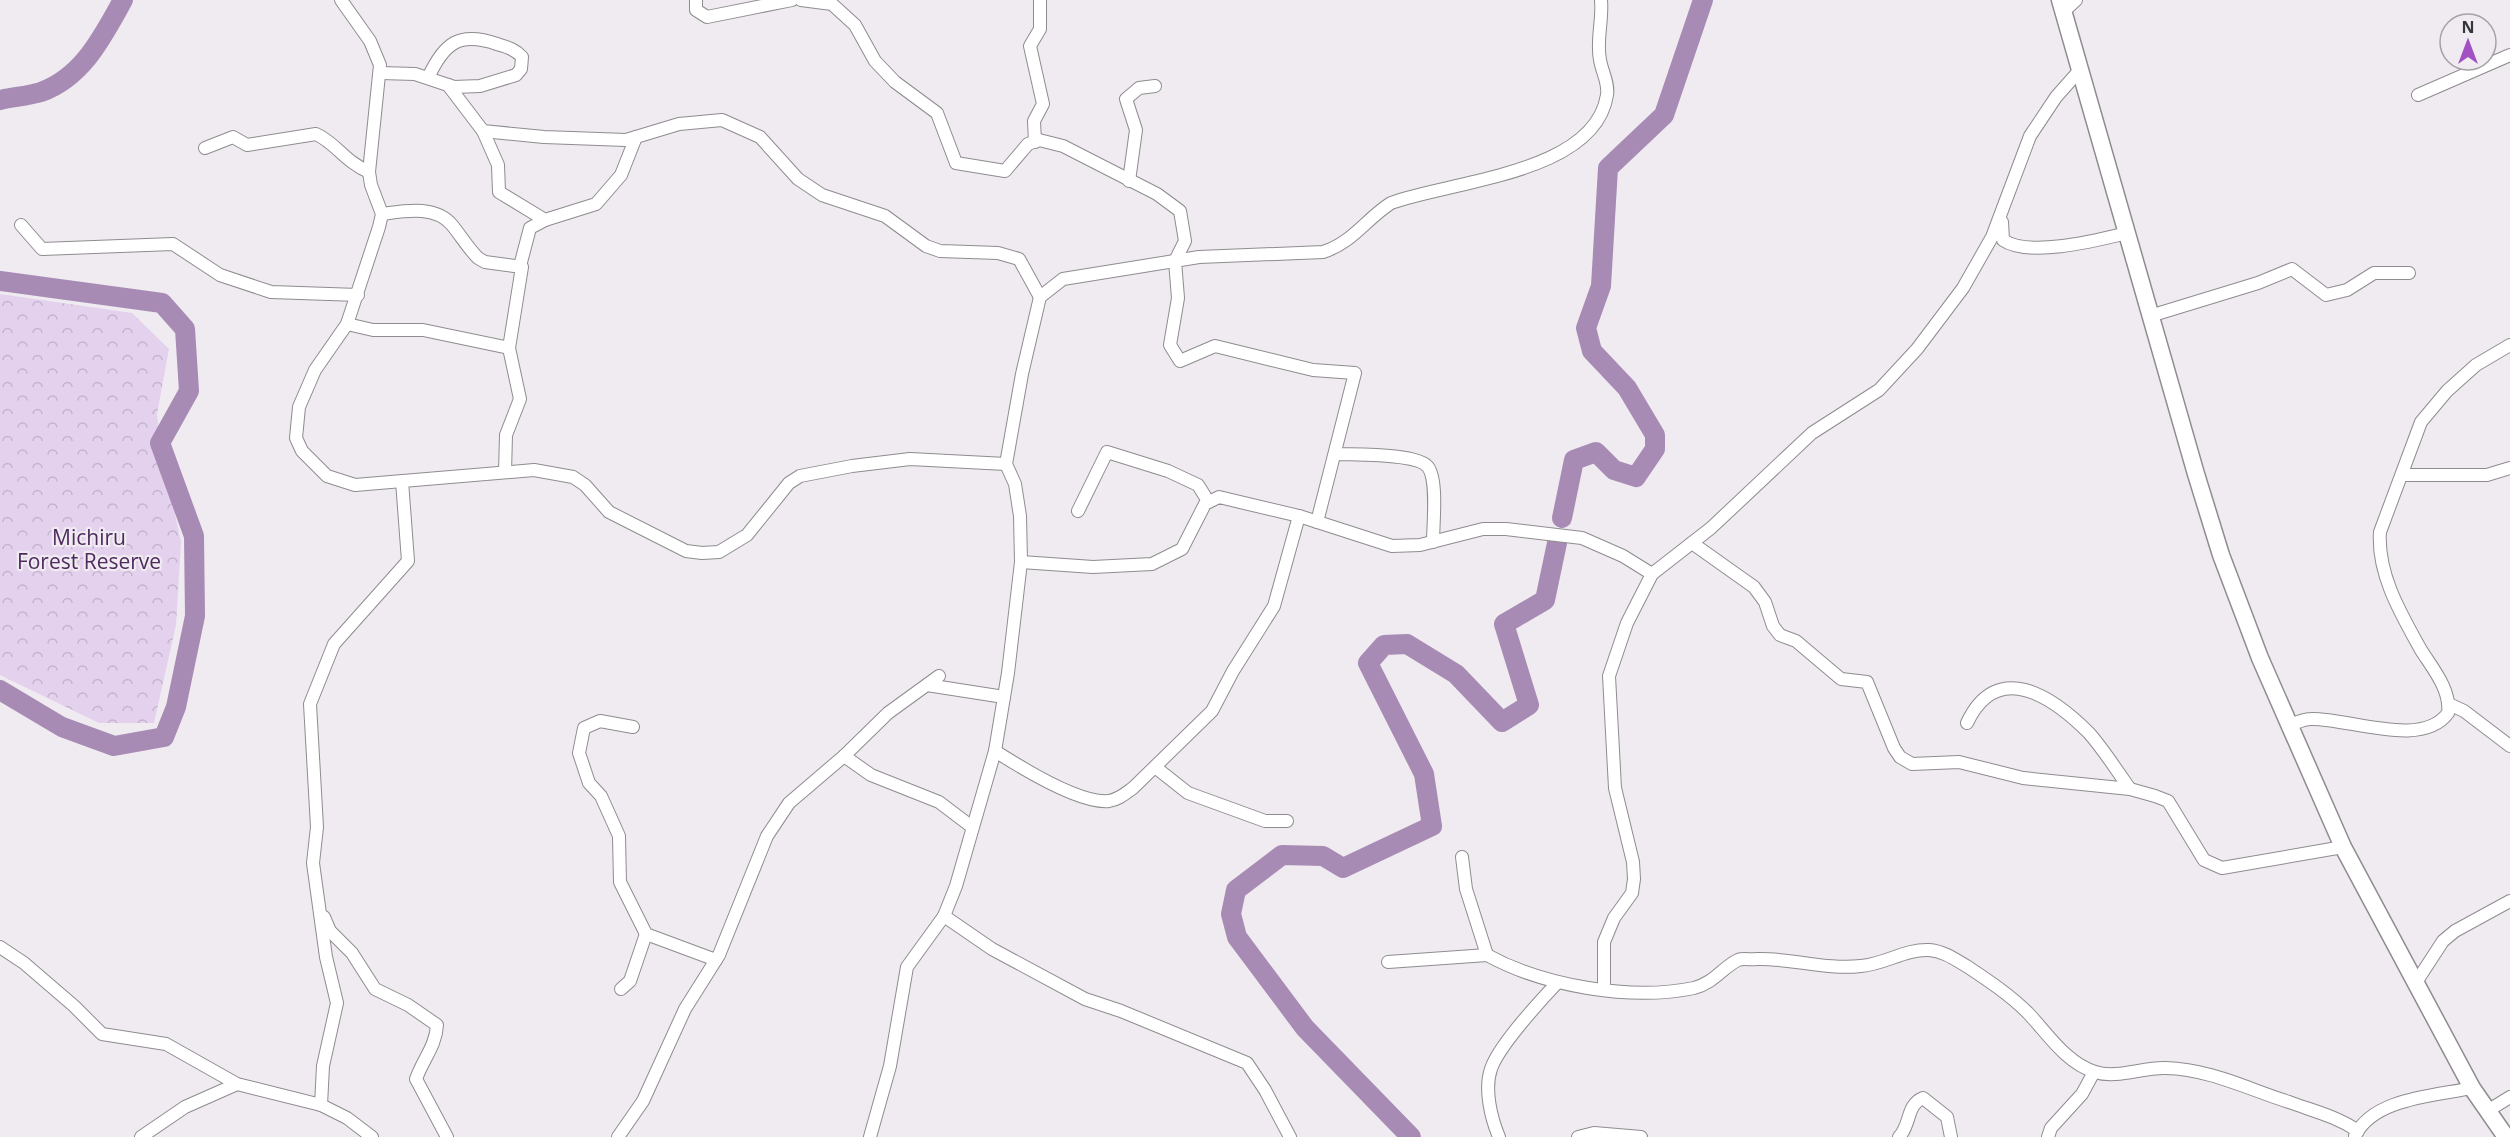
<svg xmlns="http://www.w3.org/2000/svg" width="2510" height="1137" viewBox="0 0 2510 1137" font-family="'Open Sans',sans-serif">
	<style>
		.forest { fill: url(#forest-crowns) }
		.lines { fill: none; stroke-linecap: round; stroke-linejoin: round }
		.river { stroke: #a78bb4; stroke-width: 20 }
		.minor-casing { stroke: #8f8c90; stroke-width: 14 }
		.secondary-casing { stroke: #8f8c90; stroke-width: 19 }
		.minor { stroke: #fff; stroke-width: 12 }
		.secondary { stroke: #fff; stroke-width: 16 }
		.labels { text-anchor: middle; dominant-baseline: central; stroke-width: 4.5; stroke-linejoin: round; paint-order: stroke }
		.park-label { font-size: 21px; fill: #4f2a5f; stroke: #efebf0 }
	</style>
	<defs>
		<pattern id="forest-crowns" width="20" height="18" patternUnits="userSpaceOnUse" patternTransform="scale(1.5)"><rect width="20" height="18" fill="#e4d1ee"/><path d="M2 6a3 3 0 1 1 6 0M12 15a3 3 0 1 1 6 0" fill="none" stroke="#c4b4cd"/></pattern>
	</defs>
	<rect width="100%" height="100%" fill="#efebf0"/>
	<path class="forest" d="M0,294L132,313L169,349L157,414L160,443L181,542L176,625L154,723H99L0,675Z"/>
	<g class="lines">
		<g class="river">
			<path d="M0,100C13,97 28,96 41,92C83,77 103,36 123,0"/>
			<path d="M0,281L162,303L185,329L189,391L160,443L194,536L195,616L176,707L164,737L114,746L62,727L0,690"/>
			<path d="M1562,518L1574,460L1596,452L1614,470L1636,477L1655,449V435L1627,388L1592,351L1586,328L1601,286L1608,168L1664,115L1703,0"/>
			<path d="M1411,1137L1305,1028L1237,937L1231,914L1236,890L1282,855L1323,856L1343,868L1432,826L1424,774L1368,663L1384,645L1407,644L1456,674L1502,722L1529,705L1504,624L1545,600L1557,543"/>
		</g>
		<defs>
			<g id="minor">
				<path d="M341,0L370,41L380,65L369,172L371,185L382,214L379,227L347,324L315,370L299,407L296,438L302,451L327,476L355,485L534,470L573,477L585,485L609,512L686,551L702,553L719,552L747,535L789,483L800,476L852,466L910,459L1006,464"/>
				<path d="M696,0V10L707,17L792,0"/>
				<path d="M801,0L832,4L855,25L875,61L895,82L937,113L956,163L1005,171L1028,144L1039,140L1063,146L1157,194L1180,211L1185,241L1175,261L1178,298L1170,345L1180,361L1215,346L1313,370L1355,373L1317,522"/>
				<path d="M2063,12L2076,0"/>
				<path d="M381,73L415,74L454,87L480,86L516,75L521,69L522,57C515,49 506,47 497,44C459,31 444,43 428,78"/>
				<path d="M448,85L483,131L544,137L626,140L679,124L722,120L760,137L798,179L822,195L885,216L926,246L940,251L998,253L1019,259L1040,297"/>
				<path d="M2418,95L2510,55"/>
				<path d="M483,131L498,165L499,192L545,220L596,204L621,175L636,137"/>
				<path d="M1035,142L1034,121L1043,104L1030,46L1040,29V0"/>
				<path d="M205,148L233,137L247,145L316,134C337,144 344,161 369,172"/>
				<path d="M1129,181L1136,130L1126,99L1139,88L1155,86"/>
				<path d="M382,214C405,211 435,205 452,225C461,236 468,248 478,258L485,262L522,267L509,348"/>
				<path d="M2002,222L2003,240C2029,258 2098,240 2127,233"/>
				<path d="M21,225L42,249L173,244L220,275L271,292L358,295"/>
				<path d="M520,266L530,228L545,220"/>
				<path d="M2150,316L2258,283L2292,269L2326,295L2347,290L2374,273H2409"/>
				<path d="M347,324L373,330H423L509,348L520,399L506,435L505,472"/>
				<path d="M1336,454C1355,455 1417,453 1428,467C1438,480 1433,525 1433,542"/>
				<path d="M2403,475H2487L2510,468"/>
				<path d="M1078,511L1107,452L1168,471L1198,485L1208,501"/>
				<path d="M1692,543L1754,587L1765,602L1773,626L1780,635L1796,641L1841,679L1867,682L1894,748L1900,757L1912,764L1959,762L2023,778L2130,789L2155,796L2168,801L2204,860L2222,868L2343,847"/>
				<path d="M1021,562L1093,567L1152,564L1182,549L1205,504L1219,497L1299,516L1392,546L1420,545L1483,529H1506L1582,538L1623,556L1652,574"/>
				<path d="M927,685L1004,697"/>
				<path d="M2449,704L2464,711L2510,746"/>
				<path d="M1967,723C1997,659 2052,696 2089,733C2104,750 2117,771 2130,789"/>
				<path d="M2289,725C2296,723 2304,719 2311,719C2349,718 2422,749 2448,713C2451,690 2433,669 2421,650C2401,614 2377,574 2380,532L2421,422L2447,391L2476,365L2510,345"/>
				<path d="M633,727L600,721L584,728L579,753L589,783L601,796L619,836L620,882L646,934L716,960"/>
				<path d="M995,751C1020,767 1080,804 1109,801C1118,800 1126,793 1133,788L1212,711L1233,671L1274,606L1299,516"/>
				<path d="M844,756L871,775L939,802L972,827"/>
				<path d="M1155,767L1188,793L1265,821H1287"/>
				<path d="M1462,857L1466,889L1487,955C1543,986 1631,1001 1694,988C1714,983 1723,967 1738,960C1743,958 1751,960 1757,959C1791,958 1826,970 1861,966C1885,964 1905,949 1929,950C1944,951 1956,960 1968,967C1989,981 2010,995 2028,1013C2048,1034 2066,1063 2095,1072C2117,1079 2143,1067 2166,1068C2209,1069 2248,1089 2289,1102C2313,1111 2336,1116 2358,1131"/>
				<path d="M944,916L992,949L1085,999L1121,1011L1247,1063L1265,1090L1290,1137"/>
				<path d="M324,917L330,931L352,953L375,989L408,1005L437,1025C436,1046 423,1059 416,1079L447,1137"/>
				<path d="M0,947L24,963L74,1006L102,1034L166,1044L237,1084L321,1105L347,1118L372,1137"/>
				<path d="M1388,962L1487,955"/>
				<path d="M2415,984L2443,941L2455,931L2510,901"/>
				<path d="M621,989L630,981L646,934"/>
				<path d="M1604,990V942L1614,918L1632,893L1634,879L1633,862L1615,788L1609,676L1627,623L1652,574L1711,528L1812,433L1879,390L1917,349L1963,288L1992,237L2030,136L2056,97L2079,71"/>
				<path d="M321,1105L323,1066L337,1003L326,957L313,863L317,827L310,704L334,644L408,561L402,481"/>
				<path d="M2489,1110L2510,1097"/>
				<path d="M2355,1136C2373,1098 2435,1096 2472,1088"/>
				<path d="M141,1137L185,1107L237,1084"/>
				<path d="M618,1137L643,1101L685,1009L719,955L767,836L789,803L844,756L888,713L939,676"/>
				<path d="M870,1137L890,1066L907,967L944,916L956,886L995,751L1008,673L1021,562L1020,516L1015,484L1006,464L1022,374L1040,297L1063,279L1199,257L1323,252C1352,243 1366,219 1391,203C1450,181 1595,174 1607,95C1609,83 1602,72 1600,60C1596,40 1603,20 1601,0"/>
				<path d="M1499,1137C1491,1118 1484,1089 1491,1069C1498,1047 1540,1001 1557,983"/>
				<path d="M1578,1137L1594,1133L1641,1137"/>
				<path d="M1899,1137C1911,1125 1906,1105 1923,1098L1947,1117L1951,1137"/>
				<path d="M2048,1137L2051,1128L2082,1094L2094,1072"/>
			</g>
			<path id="secondary" d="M2060,0L2196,474L2221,555L2260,658L2343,847L2472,1088L2506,1137"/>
		</defs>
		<use href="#minor" class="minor-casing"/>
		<use href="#secondary" class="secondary-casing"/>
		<use href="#minor" class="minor"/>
		<use href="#secondary" class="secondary"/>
	</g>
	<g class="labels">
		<g class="park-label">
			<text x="89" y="537">Michiru<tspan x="89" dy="24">Forest Reserve</tspan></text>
		</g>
	</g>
	<g transform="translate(2468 42)"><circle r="28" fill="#efebf0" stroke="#a5a2a6" stroke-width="1.5"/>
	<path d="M0-4.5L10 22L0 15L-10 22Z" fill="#a151c2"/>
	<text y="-9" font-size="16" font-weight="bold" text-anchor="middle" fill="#363537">N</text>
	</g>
</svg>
